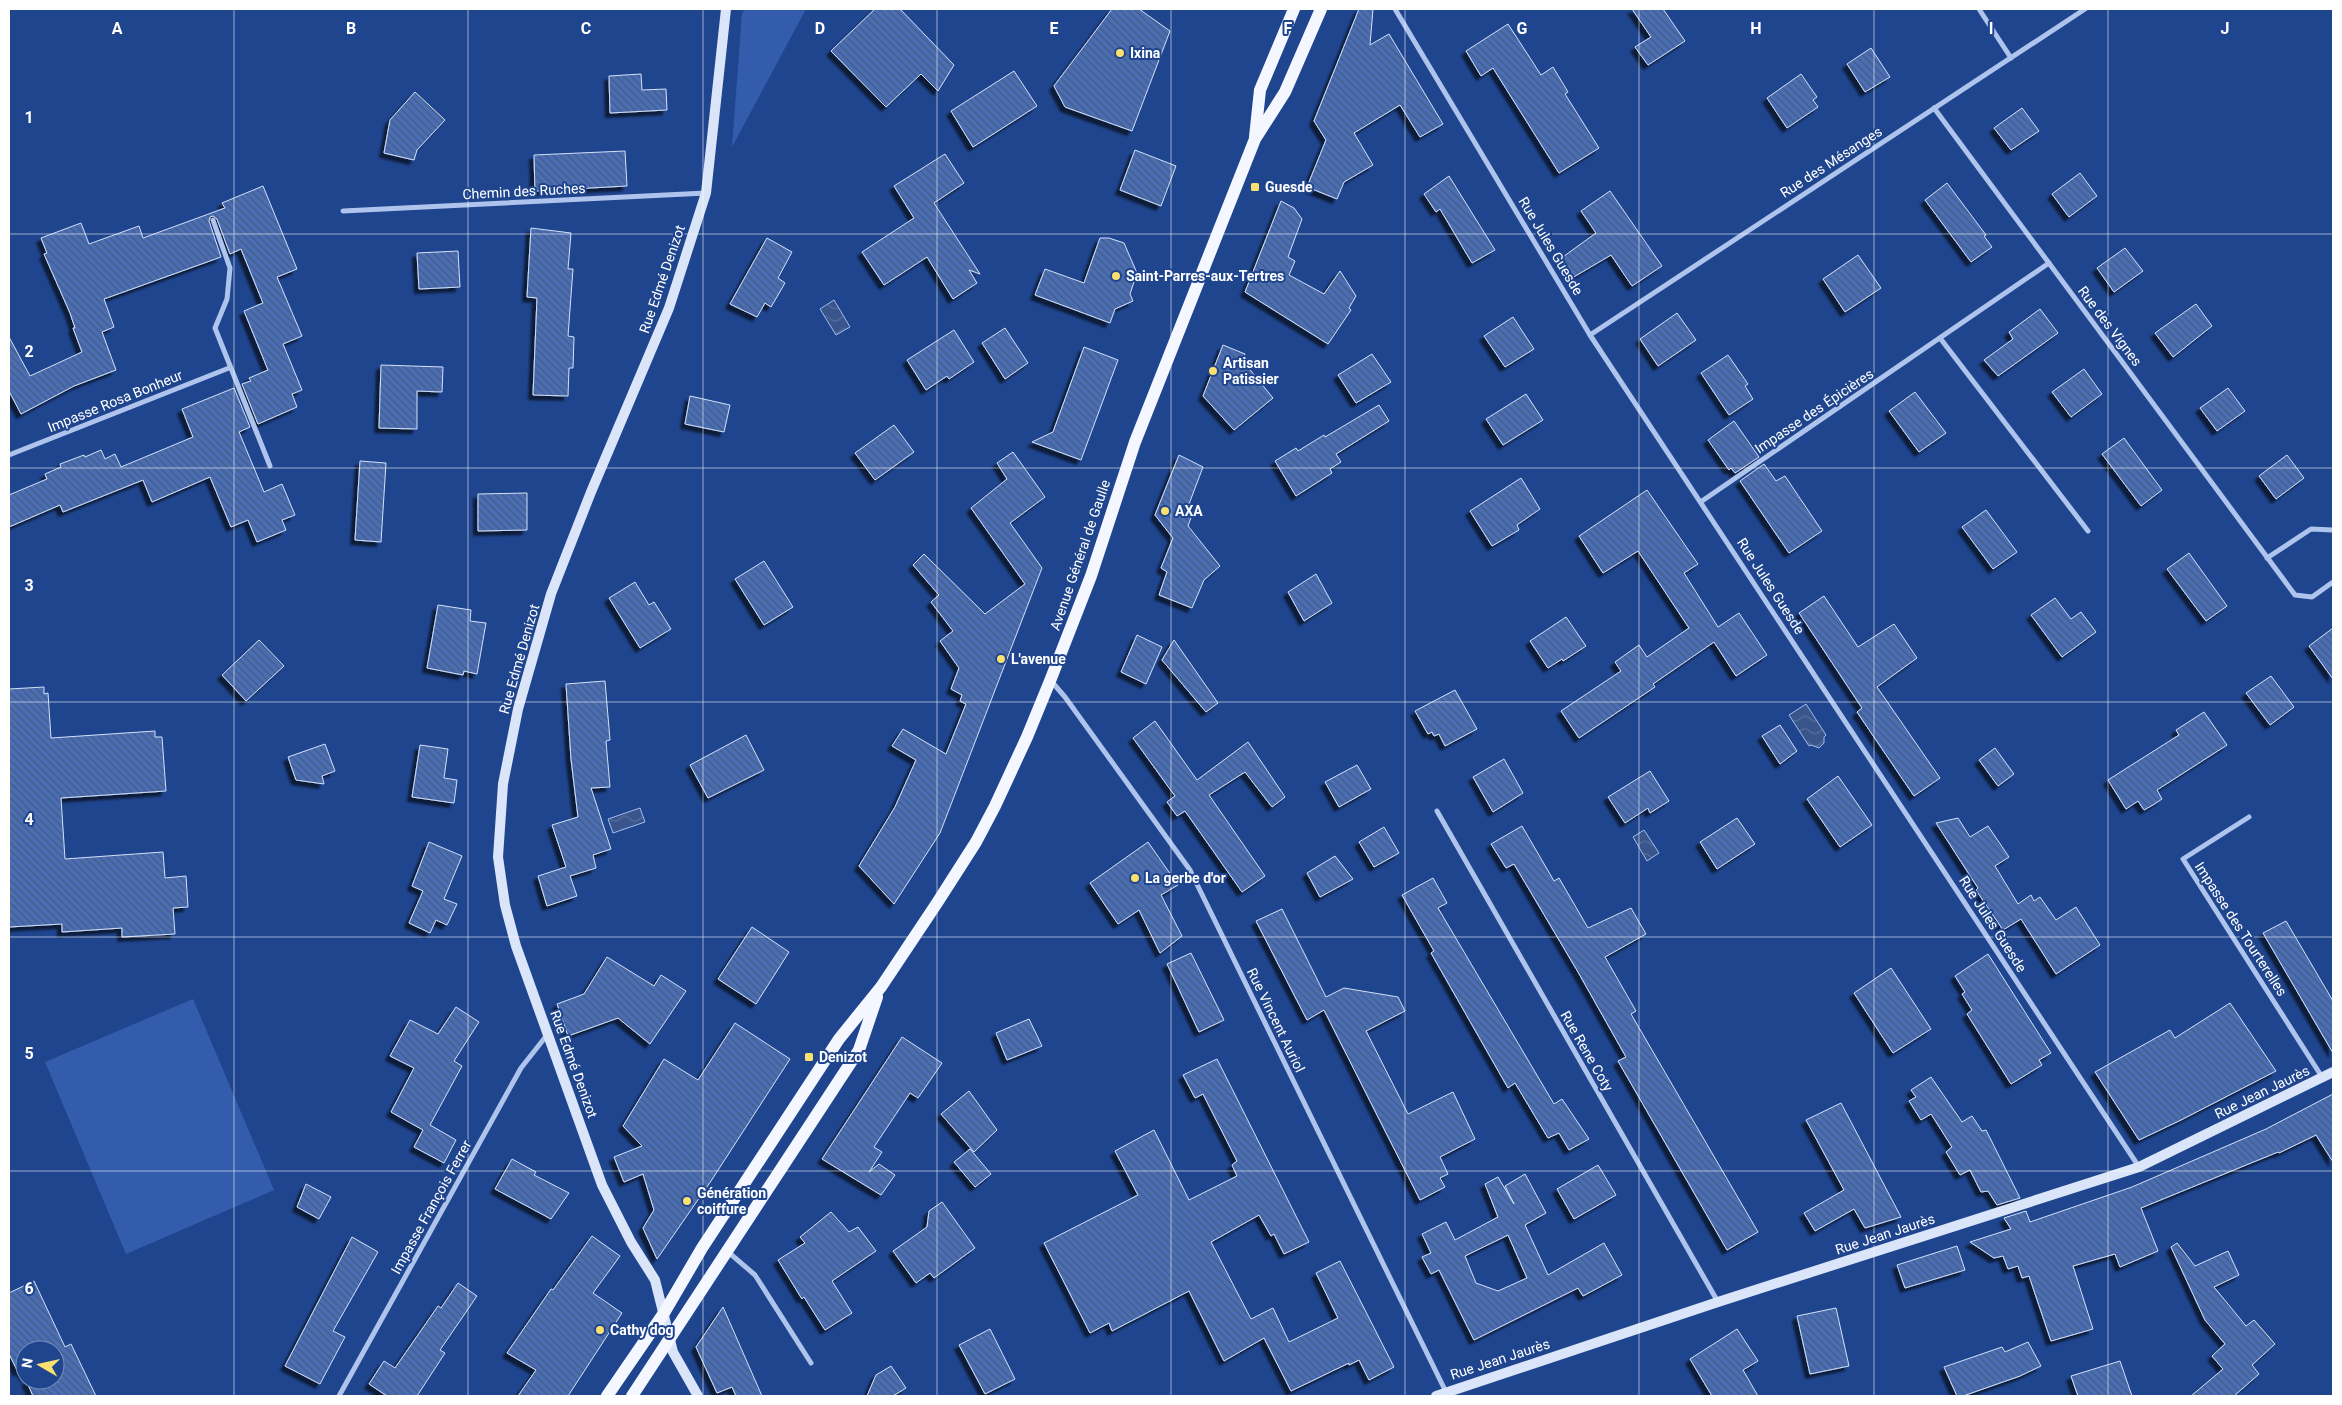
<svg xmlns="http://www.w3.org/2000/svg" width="2342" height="1405" viewBox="0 0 2342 1405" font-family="Roboto,sans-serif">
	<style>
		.green { fill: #335dac }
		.water { fill: url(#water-waves); stroke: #a2bdee }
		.building { fill: url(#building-back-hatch); stroke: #d3e1f9; fill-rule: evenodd; filter: url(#shadow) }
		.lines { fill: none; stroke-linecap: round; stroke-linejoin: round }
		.street { stroke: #aec4ed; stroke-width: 5 }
		.secondary { stroke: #dae5f9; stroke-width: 10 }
		.primary { stroke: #f4f7ff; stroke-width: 12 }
		.grid { fill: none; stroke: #fff; stroke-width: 1; stroke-opacity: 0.55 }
		.poi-dot { fill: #fae06e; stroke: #1f458e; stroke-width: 2 }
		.labels { text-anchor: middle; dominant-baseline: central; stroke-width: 4; stroke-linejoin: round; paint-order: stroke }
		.poi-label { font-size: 14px; font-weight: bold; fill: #fff; stroke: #1f458e; text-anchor: start }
		.street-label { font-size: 14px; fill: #fff; stroke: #1f458e }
		.grid-label { font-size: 16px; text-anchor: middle; font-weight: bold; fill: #fff; stroke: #1f458e; stroke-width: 4; stroke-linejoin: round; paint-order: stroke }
	</style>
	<defs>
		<pattern id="water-waves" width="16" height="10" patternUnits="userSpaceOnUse" patternTransform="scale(1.25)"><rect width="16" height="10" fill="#39558b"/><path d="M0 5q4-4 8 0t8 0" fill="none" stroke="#576e9c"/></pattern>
		<pattern id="building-back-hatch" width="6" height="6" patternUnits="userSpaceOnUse" patternTransform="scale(1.25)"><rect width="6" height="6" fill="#486eb6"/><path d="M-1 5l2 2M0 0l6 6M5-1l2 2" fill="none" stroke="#4a5b7c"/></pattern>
		<filter id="shadow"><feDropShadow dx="-4.5" dy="4.5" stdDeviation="1" flood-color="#0009"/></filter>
	</defs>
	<rect width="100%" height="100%" fill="#1f458e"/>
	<g class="green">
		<path d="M745,9H806L732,147L742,13Z"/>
		<path d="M193,999L274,1190L126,1254L45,1062Z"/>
	</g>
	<g class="water">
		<path d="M834,300L850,327L836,335L820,309Z"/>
		<path d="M1806,704L1826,735L1824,737V743L1819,748L1811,745L1809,746L1789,715Z"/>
		<path d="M640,808L645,822L613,833L608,819Z"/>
		<path d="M1644,830L1659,853L1647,861L1633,837Z"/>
	</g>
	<g class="building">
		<path d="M875,9H900L954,65L938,91L921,74L886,107L831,51Z"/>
		<path d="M1112,9H1139L1170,31L1132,131L1065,107L1054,86Z"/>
		<path d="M1359,9H1373L1370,45L1389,34L1443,124L1420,137L1400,105L1354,133L1373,165L1344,182L1337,199L1307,187L1326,140L1314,121Z"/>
		<path d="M1632,9H1663L1685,41L1648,65L1635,47L1651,37Z"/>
		<path d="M1508,24L1541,75L1553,67L1568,92L1565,94L1599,148L1559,173L1493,68L1481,76L1466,51Z"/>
		<path d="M1871,48L1890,77L1865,92L1847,64Z"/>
		<path d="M1014,71L1037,106L973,147L951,111Z"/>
		<path d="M641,74L642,90L666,89L667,110L610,113L609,76Z"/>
		<path d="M1801,74L1817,97L1813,100L1818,107L1787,128L1767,98Z"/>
		<path d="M415,92L445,120L417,150L414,160L384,153L390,120Z"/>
		<path d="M2022,108L2039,131L2011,150L1994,128Z"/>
		<path d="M1135,150L1176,166L1161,206L1120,190Z"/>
		<path d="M625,151L627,186L535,191L534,155Z"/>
		<path d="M945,154L964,183L934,203L980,274L969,270L977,283L953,299L927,257L884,285L862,252L914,218L894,186Z"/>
		<path d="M2080,173L2097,196L2069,217L2052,194Z"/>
		<path d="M1449,176L1495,250L1472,263L1440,209L1436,212L1424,194Z"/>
		<path d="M1947,183L1986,235L1984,236L1992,247L1971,262L1925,200Z"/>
		<path d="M263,186L297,269L277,277L302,336L283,344L302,390L292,394L297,407L258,424L242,384L251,381L249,378L268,370L244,311L263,303L241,249L230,254L217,219L213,216L210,217L209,221L221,257L104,299L114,327L102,332L116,370L74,386L21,414L9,391V337L30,376L82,352L73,328H75L70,313L44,254L47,253L41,238L81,223L89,244L139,226L143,238L225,208L222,203Z"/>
		<path d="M1610,191L1662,266L1632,286L1611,255L1572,278L1560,259L1596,233L1581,211Z"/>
		<path d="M1281,201L1294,208L1302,219L1288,257L1295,261L1289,275L1324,294L1340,271L1356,296L1349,308L1351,310L1328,344L1245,292Z"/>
		<path d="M531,228L571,233L568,269H573L568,336L574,337L573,368H569L568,396L533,395L537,298L527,297Z"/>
		<path d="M767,238L792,252L778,278L785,283L771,307L765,303L757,317L730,304Z"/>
		<path d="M1100,238H1109L1124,243L1137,273L1130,294L1133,301L1115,309L1110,323L1035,295L1045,269L1084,283Z"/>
		<path d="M2125,248L2143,271L2114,292L2097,268Z"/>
		<path d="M458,251L460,287L419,289L417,253Z"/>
		<path d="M1858,255L1881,288L1845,312L1823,279Z"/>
		<path d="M2196,304L2212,326L2173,357L2155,333Z"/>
		<path d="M2040,309L2058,333L1998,376L1984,360L2013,339L2009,332Z"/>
		<path d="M1677,313L1696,340L1658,366L1640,339Z"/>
		<path d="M1513,317L1534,349L1505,367L1484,336Z"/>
		<path d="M1005,328L1028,363L1005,379L982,343Z"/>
		<path d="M954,330L974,362L949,379L947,376L926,390L907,360Z"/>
		<path d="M1223,345L1245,354L1242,360L1273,398L1234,430L1203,396Z"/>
		<path d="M1084,347L1118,360L1081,460L1032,442L1053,432Z"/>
		<path d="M1372,354L1391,382L1356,403L1338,375Z"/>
		<path d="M1728,355L1748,384L1745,386L1753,399L1729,415L1701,373Z"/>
		<path d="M381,365L443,367L442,392L417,391V429L379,428Z"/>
		<path d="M2084,369L2102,394L2071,417L2052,392Z"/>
		<path d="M234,388L250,427L239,432L264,492L282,484L295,515L282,520L286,530L257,542L248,520L231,527L210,477L152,502L143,480L63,512L60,505L9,527V495L47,479L45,474L61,467L60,464L84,455L85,457L101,450L105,459L115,454L121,467L193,437L182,409Z"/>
		<path d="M2228,388L2245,411L2217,431L2200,408Z"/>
		<path d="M1915,392L1946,433L1919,452L1889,411Z"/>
		<path d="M1526,394L1543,420L1503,445L1486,419Z"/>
		<path d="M690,396L730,405L724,432L685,424Z"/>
		<path d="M1379,405L1389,421L1336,454L1341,462L1330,469L1332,473L1296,496L1275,461L1296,448L1298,451L1324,435L1325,437Z"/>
		<path d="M1734,421L1759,457L1735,473L1731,468L1729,470L1708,440Z"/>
		<path d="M894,425L914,452L875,480L855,453Z"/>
		<path d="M2124,438L2162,490L2141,506L2102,454Z"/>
		<path d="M1013,452L1045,497L1010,523L1042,568L940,833L894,904L859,866L895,807L916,760L892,746L903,729L946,754L966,704L960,701L962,695L951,689L959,668L940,641L953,631L931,602L939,595L913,565L924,554L985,614L1025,584L971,508L1007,479L997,463Z"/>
		<path d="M1179,455L1203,467L1186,512L1192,515L1188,526L1220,566L1204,580L1192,608L1159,595L1167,572L1161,568L1173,538L1155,515Z"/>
		<path d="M2287,455L2304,478L2276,499L2259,476Z"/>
		<path d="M360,461L386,463L381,542L355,540Z"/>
		<path d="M1764,464L1776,481L1785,476L1822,531L1789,553L1740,481Z"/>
		<path d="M1521,478L1540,509L1517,525L1519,530L1492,546L1470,511Z"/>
		<path d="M1647,490L1698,564L1684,573L1718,627L1739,613L1767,655L1736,676L1714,642L1653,684L1655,687L1579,738L1561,711L1621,671L1615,662L1639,645L1647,657L1689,628L1638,551L1603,573L1579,536Z"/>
		<path d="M527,493V530L478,531V494Z"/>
		<path d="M1986,510L2017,552L1993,569L1962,527Z"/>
		<path d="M2189,553L2227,606L2206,621L2167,569Z"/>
		<path d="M764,561L793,607L764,625L735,579Z"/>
		<path d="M1316,574L1332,603L1304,621L1288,592Z"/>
		<path d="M635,582L649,605L654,602L671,629L640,648L609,598Z"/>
		<path d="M1824,596L1858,647L1894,624L1917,658L1877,687L1940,778L1914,796L1857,712L1862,708L1799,613Z"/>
		<path d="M2055,598L2071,619L2081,612L2096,632L2062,657L2031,615Z"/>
		<path d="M438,605L471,610L470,621L486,623L477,674L464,671L463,675L427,668Z"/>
		<path d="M1566,617L1586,646L1563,661L1562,659L1548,668L1530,641Z"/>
		<path d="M2333,628V679L2309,646Z"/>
		<path d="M1137,635L1162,647L1146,684L1121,672Z"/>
		<path d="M259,640L284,666L246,701L222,675Z"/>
		<path d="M1174,640L1218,703L1206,712L1162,660Z"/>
		<path d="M2271,676L2294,707L2270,725L2246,693Z"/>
		<path d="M605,681L610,740L606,741L610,787L591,788L611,849L593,855L596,868L570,876L577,896L547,906L538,876L566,867L552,825L578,817L571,759L566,684Z"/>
		<path d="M44,687V694L48,693L51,738L155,731V737H162L166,791L61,798L65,859L163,852L165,878L186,876L188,907L173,908L175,934L122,937V928L62,932V924L9,927V689Z"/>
		<path d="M1455,690L1477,729L1445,746L1439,734L1434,736L1432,732L1428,734L1415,711Z"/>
		<path d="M2204,712L2227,745L2157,790L2162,799L2153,805L2144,810L2138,801L2126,809L2108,780L2179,735L2176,730Z"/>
		<path d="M1155,721L1197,780L1248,742L1285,797L1272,807L1245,772L1209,795L1265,876L1242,892L1185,811L1177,816L1167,802L1175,796L1133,738Z"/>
		<path d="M1780,725L1797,751L1780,764L1762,736Z"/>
		<path d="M746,735L764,770L708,798L690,765Z"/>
		<path d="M325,744L335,771L322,776L324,784L296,780L288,757Z"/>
		<path d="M420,745L448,749L444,778L457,780L454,803L412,797Z"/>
		<path d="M1995,748L2014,774L1998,786L1979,760Z"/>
		<path d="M1504,759L1523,793L1493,812L1473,777Z"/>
		<path d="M1357,765L1371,789L1339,807L1325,782Z"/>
		<path d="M1650,771L1669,801L1650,813L1648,808L1625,823L1608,797Z"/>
		<path d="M1838,776L1872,825L1840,847L1807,799Z"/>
		<path d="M1737,818L1755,844L1717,869L1700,842Z"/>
		<path d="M1958,818L1970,837L1988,826L2009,857L1995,866L2018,904L2031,895L2034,901L2040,897L2056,920L2076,907L2100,945L2056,974L2021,919L2003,930L1976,890L1978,888L1936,823Z"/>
		<path d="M1522,826L1554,881L1559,878L1588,928L1631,908L1646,934L1605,957L1636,1011L1631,1014L1758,1232L1727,1250L1618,1061L1626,1057L1578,972L1514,864L1506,868L1491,844Z"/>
		<path d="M1384,827L1399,853L1374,867L1359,842Z"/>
		<path d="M429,842L462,856L444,899L457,904L447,925L436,920L430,933L409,923L423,891L412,886Z"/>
		<path d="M1148,842L1178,885L1161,895L1182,936L1160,953L1139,910L1118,924L1090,883Z"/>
		<path d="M1335,856L1353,879L1320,897L1307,873Z"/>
		<path d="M1433,878L1447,903L1438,908L1554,1104L1562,1099L1589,1139L1569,1150L1559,1133L1548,1138L1515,1083L1508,1088L1431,953L1434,951L1402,895Z"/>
		<path d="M1282,909L1326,997L1344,988L1398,997L1405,1011L1366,1031L1408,1114L1453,1092L1475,1139L1440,1157L1448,1174L1440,1178L1445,1187L1420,1200L1324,1010L1307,1020L1256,921Z"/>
		<path d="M2286,921L2333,1001V1053L2263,933Z"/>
		<path d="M752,927L789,952L756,1004L718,979Z"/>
		<path d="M1191,953L1224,1020L1199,1032L1167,964Z"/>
		<path d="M1988,954L2051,1053L2039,1060L2042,1065L2011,1084L1967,1014L1972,1010L1962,994L1965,992L1955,976Z"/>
		<path d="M607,957L654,986L661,975L686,991L650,1044L618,1018L568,1036L557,1004L584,994Z"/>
		<path d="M1891,968L1931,1029L1893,1053L1854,993Z"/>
		<path d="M2230,1003L2276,1071L2181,1120L2139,1140L2095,1072L2170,1030L2175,1038Z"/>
		<path d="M456,1007L479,1022L454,1061L462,1066L430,1125L456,1140L444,1163L414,1147L423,1130L391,1112L414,1068L390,1056L410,1020L438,1034Z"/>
		<path d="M1029,1019L1042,1046L1007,1060L996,1033Z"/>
		<path d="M735,1023L790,1059L711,1181L657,1259L643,1228L654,1210L643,1174L624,1182L614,1157L642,1146L623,1126L664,1059L698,1080Z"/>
		<path d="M902,1037L942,1063L918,1098L910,1093L874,1147L882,1152L869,1172L879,1164L895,1175L881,1195L822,1159Z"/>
		<path d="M1217,1059L1309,1242L1284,1254L1274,1234L1271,1236L1259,1215L1211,1242L1251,1319L1273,1308L1289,1342L1338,1318L1316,1273L1340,1261L1394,1367L1369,1380L1359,1360L1349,1365V1363L1291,1391L1264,1338L1224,1361L1189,1291L1112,1331L1109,1323L1090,1333L1044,1243L1138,1195L1115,1151L1154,1130L1189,1200L1237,1176L1232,1165L1237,1161L1203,1094L1195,1098L1183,1075Z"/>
		<path d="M1931,1077L1962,1122L1972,1116L1982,1131L1986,1130L2020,1198L1997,1205L1988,1191L1981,1192L1970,1170L1960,1175L1946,1152L1952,1147L1931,1114L1921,1120L1909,1101L1916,1097L1911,1090Z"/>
		<path d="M969,1091L997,1130L974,1152L941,1114Z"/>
		<path d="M2333,1094V1162L2316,1135L2279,1153L2278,1152L2141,1208L2158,1251L2120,1267L2115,1254L2073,1266L2093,1329L2051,1341L2029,1276L2022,1278L2018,1266L2008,1269L2003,1256L1994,1258L1970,1242L2011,1229L2004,1218L2026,1211L2030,1222L2132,1187L2266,1129Z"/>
		<path d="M1841,1103L1901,1217L1865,1228L1854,1209L1815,1231L1804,1213L1844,1190L1806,1120Z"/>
		<path d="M970,1149L991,1174L975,1187L954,1162Z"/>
		<path d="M512,1159L536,1172L534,1175L569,1193L551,1219L495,1189Z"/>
		<path d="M1598,1165L1616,1195L1574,1219L1557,1189Z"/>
		<path d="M1525,1174L1546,1213L1525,1225L1548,1275L1604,1243L1622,1275L1583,1296L1578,1288L1474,1340L1439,1270L1431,1274L1422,1257L1431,1253L1422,1234L1446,1222L1455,1240L1498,1217L1485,1184L1498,1177L1514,1204L1505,1186ZM1508,1235L1527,1278L1498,1291L1476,1283L1465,1256Z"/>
		<path d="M306,1184L331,1197L319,1219L297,1207Z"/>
		<path d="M942,1202L975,1248L934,1278L930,1273L916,1283L893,1251L927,1227L929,1211Z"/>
		<path d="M831,1212L849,1232L858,1227L876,1251L832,1281L852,1313L825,1330L804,1297L802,1299L778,1260L805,1243L800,1237Z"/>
		<path d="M592,1236L620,1256L593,1293L622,1313L568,1396H518L536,1370L507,1353L551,1289L553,1290Z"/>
		<path d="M352,1237L378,1252L333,1331L345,1337L320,1384L285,1366Z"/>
		<path d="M2177,1243L2195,1266L2228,1251L2239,1275L2214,1287L2246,1326L2254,1320L2275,1344L2252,1365L2259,1374L2234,1396H2191L2223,1369L2212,1356L2225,1344L2205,1320L2171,1247Z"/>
		<path d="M1957,1246L1965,1270L1905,1288L1897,1265Z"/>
		<path d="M34,1281L65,1347L71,1344L96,1396H33L26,1380H55V1350H25V1378L21,1370L18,1372L9,1354V1293Z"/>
		<path d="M458,1283L477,1296L440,1350L445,1353L417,1396H387L369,1384L384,1361L395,1368L438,1306L441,1308Z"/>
		<path d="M723,1307L762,1396H736L732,1387L717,1393L696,1347Z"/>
		<path d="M1836,1308L1849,1366L1810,1374L1797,1316Z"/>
		<path d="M990,1329L1015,1379L985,1394L959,1345Z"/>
		<path d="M1737,1329L1758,1361L1743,1370L1758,1396H1712L1690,1359Z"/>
		<path d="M2028,1342L2041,1366L2020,1376L1963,1396H1957L1944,1367L2002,1347L2005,1352Z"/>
		<path d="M2120,1361L2132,1396H2078L2071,1376Z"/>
		<path d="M891,1366L906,1388L893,1396H867L876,1375Z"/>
	</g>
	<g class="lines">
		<g class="street">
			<path d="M1395,9L1590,335L2139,1167"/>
			<path d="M1979,9L2011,58"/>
			<path d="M1934,108L2295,595L2312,597L2333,582"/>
			<path d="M343,211L706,193"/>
			<path d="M213,220L230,268L227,299L215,328L270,466"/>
			<path d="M1590,335L2085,9"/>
			<path d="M1940,338L2088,531"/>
			<path d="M9,455L229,368"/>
			<path d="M1702,501L2049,263"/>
			<path d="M2267,558L2311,529L2333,530"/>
			<path d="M1052,682L1065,697L1190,870L1446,1392"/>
			<path d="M1437,811L1718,1302"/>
			<path d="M2249,817L2183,859L2322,1077"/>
			<path d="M727,1251L755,1275L811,1363"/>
			<path d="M339,1396L521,1068L547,1035"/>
		</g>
		<g class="secondary">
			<path d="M698,1396L673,1352L655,1280L631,1242L602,1185L516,946L505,905L498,857L503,784L518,709L551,594L591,492L669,308L706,193L726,9"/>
			<path d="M1436,1396L1718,1302L2139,1167L2333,1072"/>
		</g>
		<g class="primary">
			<path d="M1255,137L1260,90L1294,9"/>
			<path d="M607,1396L664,1313L702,1248L839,1039L881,987L937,903L976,842L995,806L1027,737L1050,681L1091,576L1135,442L1255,139L1285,92L1321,9"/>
			<path d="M632,1396L859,1050L877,997"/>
		</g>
	</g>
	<path class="grid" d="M234,9V1396M468,9V1396M703,9V1396M937,9V1396M1171,9V1396M1405,9V1396M1639,9V1396M1874,9V1396M2108,9V1396M9,234H2333M9,468H2333M9,702H2333M9,937H2333M9,1171H2333"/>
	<g class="poi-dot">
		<circle cx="1120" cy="53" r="5"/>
		<rect x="1250" y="182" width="10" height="10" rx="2.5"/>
		<circle cx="1116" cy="276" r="5"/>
		<circle cx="1213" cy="371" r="5"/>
		<circle cx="1165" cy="511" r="5"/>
		<circle cx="1001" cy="659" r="5"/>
		<circle cx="1135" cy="878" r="5"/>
		<rect x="804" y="1052" width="10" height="10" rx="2.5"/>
		<circle cx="687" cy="1201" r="5"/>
		<circle cx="600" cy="1330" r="5"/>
	</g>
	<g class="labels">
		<g class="poi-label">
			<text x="1130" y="53">Ixina</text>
			<text x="1265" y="187">Guesde</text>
			<text x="1126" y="276">Saint-Parres-aux-Tertres</text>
			<text x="1223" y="363">Artisan<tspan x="1223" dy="16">Patissier</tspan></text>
			<text x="1175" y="511">AXA</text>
			<text x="1011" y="659">L'avenue</text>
			<text x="1145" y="878">La gerbe d'or</text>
			<text x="819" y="1057">Denizot</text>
			<text x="697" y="1193">Génération<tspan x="697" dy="16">coiffure</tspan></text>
			<text x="610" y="1330">Cathy dog</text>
		</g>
		<g class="street-label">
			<text transform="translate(1831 162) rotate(-33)">Rue des Mésanges</text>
			<text transform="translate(524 191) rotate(-3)">Chemin des Ruches</text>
			<text transform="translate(1551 246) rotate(59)">Rue Jules Guesde</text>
			<text transform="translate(662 279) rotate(-71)">Rue Edmé Denizot</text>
			<text transform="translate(2110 326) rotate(53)">Rue des Vignes</text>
			<text transform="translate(115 401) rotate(-22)">Impasse Rosa Bonheur</text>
			<text transform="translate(1814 411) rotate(-34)">Impasse des Épicières</text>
			<text transform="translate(1080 555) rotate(-71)">Avenue Général de Gaulle</text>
			<text transform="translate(1771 586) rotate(57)">Rue Jules Guesde</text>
			<text transform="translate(519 659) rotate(-74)">Rue Edmé Denizot</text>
			<text transform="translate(1993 924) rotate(57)">Rue Jules Guesde</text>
			<text transform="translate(2241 929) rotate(57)">Impasse des Tourterelles</text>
			<text transform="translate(1276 1020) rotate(64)">Rue Vincent Auriol</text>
			<text transform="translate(1587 1051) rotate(60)">Rue Rene Coty</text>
			<text transform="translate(574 1064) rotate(70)">Rue Edmé Denizot</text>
			<text transform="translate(2262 1092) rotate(-26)">Rue Jean Jaurès</text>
			<text transform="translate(431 1207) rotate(-61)">Impasse François Ferrer</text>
			<text transform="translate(1885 1234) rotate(-18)">Rue Jean Jaurès</text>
			<text transform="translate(1500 1359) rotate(-18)">Rue Jean Jaurès</text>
		</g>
	</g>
	<g class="grid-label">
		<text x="117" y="34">A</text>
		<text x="351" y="34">B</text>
		<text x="586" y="34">C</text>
		<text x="820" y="34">D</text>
		<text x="1054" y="34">E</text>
		<text x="1288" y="34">F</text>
		<text x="1522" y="34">G</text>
		<text x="1756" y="34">H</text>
		<text x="1991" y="34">I</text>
		<text x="2225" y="34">J</text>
		<text x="29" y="123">1</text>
		<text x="29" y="357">2</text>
		<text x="29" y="591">3</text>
		<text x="29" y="825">4</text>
		<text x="29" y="1059">5</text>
		<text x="29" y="1294">6</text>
	</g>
	<rect width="2342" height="1405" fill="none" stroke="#ffffff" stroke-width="20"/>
	<g transform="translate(40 1365) rotate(279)"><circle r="24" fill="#1f458e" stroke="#798fbb"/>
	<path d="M0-4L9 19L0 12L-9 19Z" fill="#fae06e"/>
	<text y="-8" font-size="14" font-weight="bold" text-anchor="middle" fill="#ffffff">N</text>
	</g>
</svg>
